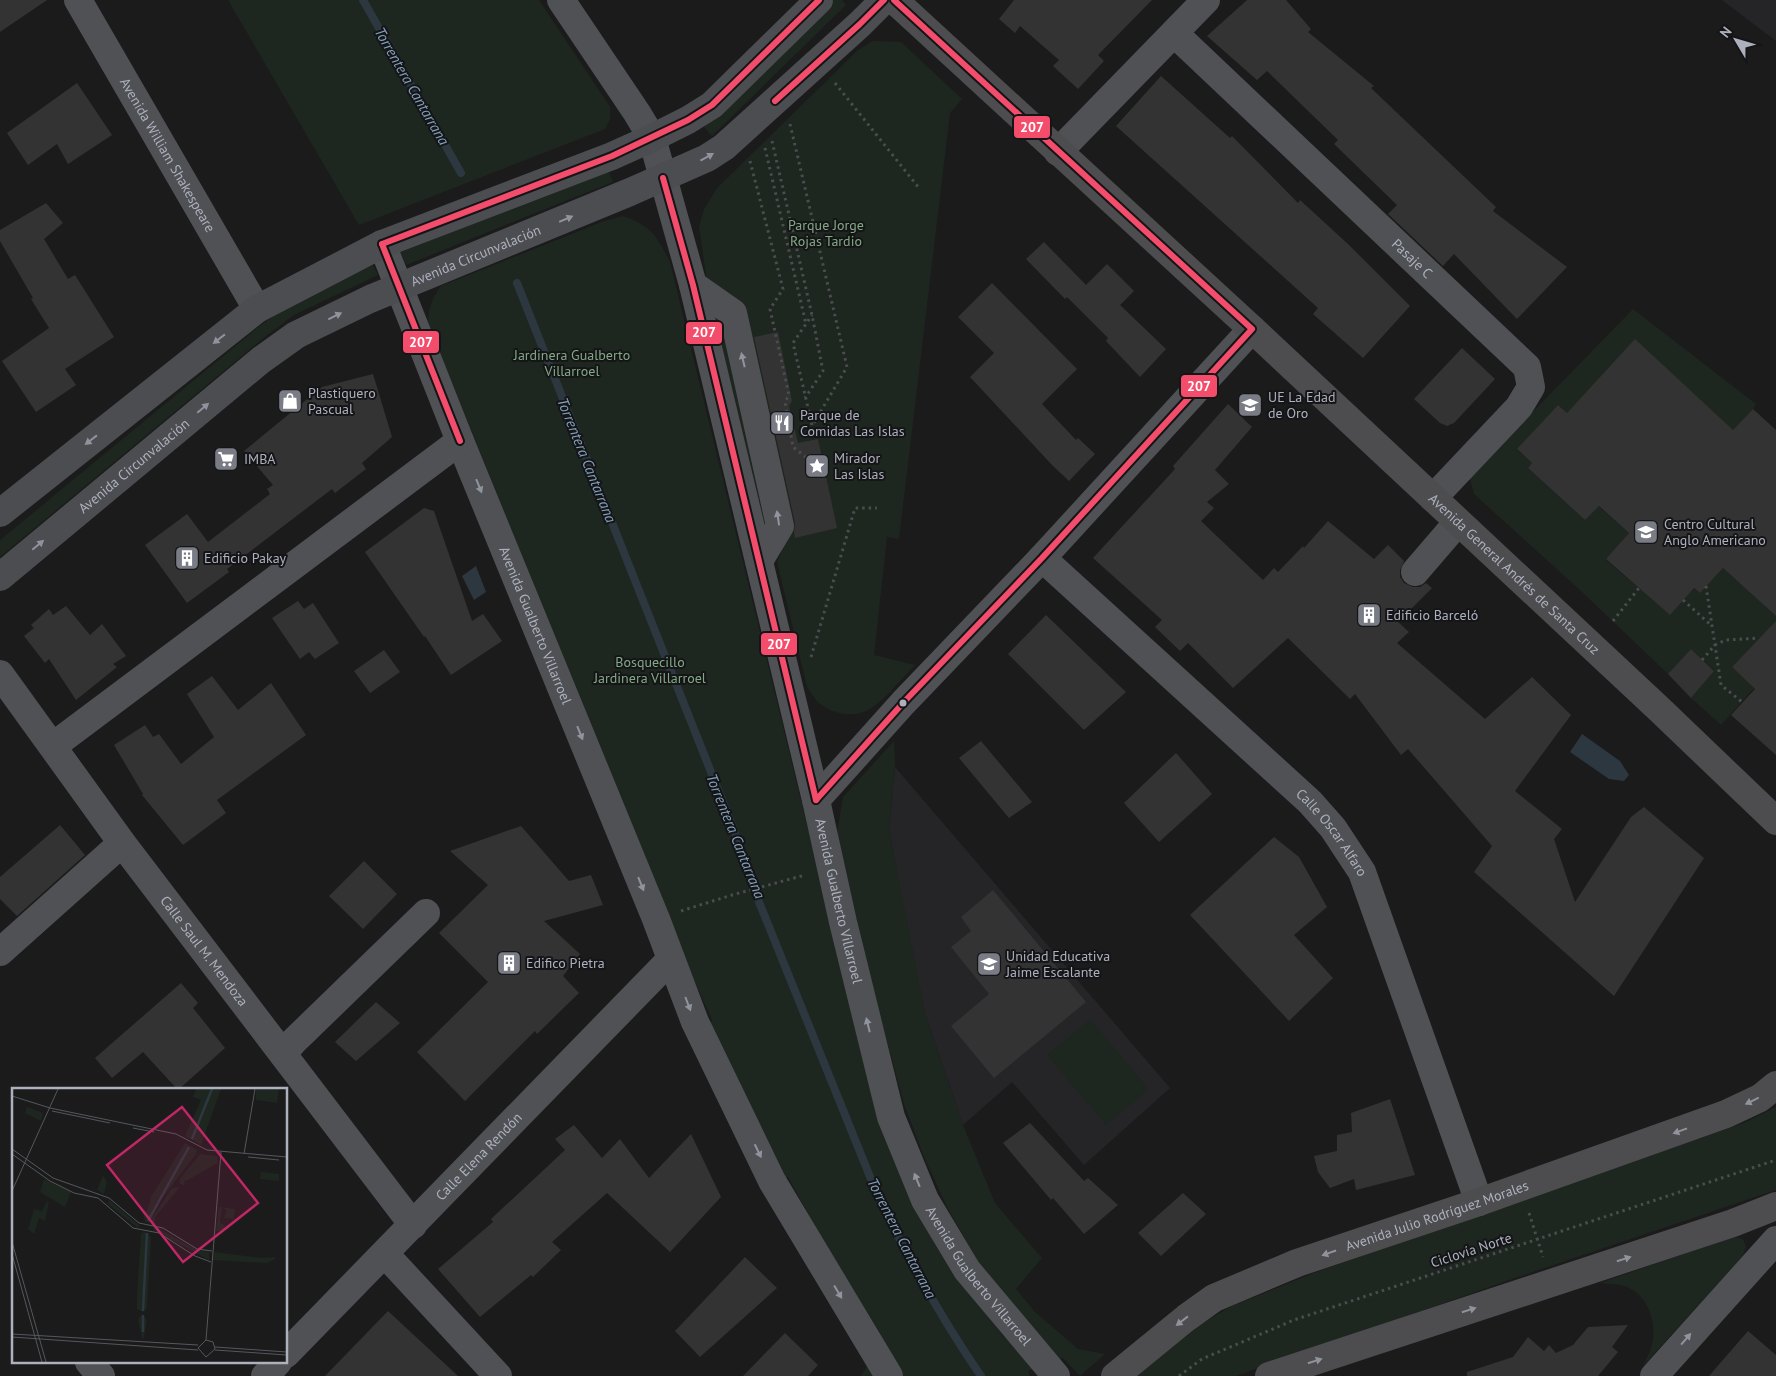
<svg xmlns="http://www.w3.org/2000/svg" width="1776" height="1376" viewBox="0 0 1776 1376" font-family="'PT Sans',sans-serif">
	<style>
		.built { fill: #252528 }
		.green { fill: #1e2620 }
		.water { fill: #2c373f }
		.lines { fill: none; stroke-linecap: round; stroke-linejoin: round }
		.stream { stroke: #2c373f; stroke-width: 8 }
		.building { fill: #333334 }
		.path { stroke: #4b4c4f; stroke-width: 3; stroke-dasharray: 2.5 4; stroke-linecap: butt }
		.minor { stroke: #4f5155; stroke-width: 28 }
		.major { stroke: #4d4d50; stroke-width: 28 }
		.highway { stroke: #4c4d51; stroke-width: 28 }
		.bus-1-casing { stroke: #151518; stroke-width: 10 }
		.bus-1 { stroke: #f44d6c; stroke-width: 6 }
		.oneway { fill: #8f939d }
		.oneway2 { fill: #90949e }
		.oneway3 { fill: #90939c }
		.bus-dot { fill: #acb1bd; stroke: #151518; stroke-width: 2 }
		.labels { text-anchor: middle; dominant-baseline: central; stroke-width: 4; stroke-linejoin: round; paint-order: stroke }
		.street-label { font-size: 14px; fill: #acb1bd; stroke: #151518 }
		.park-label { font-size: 14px; fill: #82a984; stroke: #151518 }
		.poi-label { font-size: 14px; fill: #acb1bd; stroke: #151518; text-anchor: start }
		.water-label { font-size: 15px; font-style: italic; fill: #81a0ba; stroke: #151518 }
		.inset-river { fill: none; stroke: #2c373f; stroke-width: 2.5 }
		.inset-road { fill: none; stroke: #55575c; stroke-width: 1 }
		.view { fill: #c02765; fill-opacity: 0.15; stroke: #c02765; stroke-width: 2.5 }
		.inset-edge { fill: none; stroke: #acb1bd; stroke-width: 2.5 }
		.line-badge { stroke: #151518; stroke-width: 2 }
		.badge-label { font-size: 14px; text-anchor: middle; font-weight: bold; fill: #fff }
	</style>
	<rect width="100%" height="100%" fill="#1b1b1c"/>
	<g class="built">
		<path d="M1722,0H1776V41Z"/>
		<path d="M895,767L1170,1088L1084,1165L1012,1082L963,1125L925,1013L907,926L889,830Z"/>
	</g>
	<g class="green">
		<path d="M228,0H539L610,107V119L605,129L359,225Z"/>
		<path d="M834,0H842L846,5L712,136L704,127Z"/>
		<path d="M873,41L901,42L962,99L950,113L899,539L887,537L874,655L915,665C903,677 884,701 870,709C853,719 829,714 816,700C813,696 810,691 807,687L777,562L790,531L741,304L707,281L699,227L704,209L717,188L858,50Z"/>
		<path d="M608,169L613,182L406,265L401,252Z"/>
		<path d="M623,216C653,227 656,235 670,262L814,854L957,1277L1004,1337L1028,1321L985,1274L947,1207L924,1157L904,1104L874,993L837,833L843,797L894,741L895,767L889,830L925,1013L963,1125L995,1203L1042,1258L1016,1289L1034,1311L1078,1349L1105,1354L1080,1376L1063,1358L1028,1371L1030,1376H861C871,1364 870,1346 880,1333L849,1283L813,1238L816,1228L788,1177L781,1178L708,1030L712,1020L693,978L428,324C428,309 432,298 441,286L604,221Z"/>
		<path d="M373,265L378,275L294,315L266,336L0,557V540L262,324L289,305Z"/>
		<path d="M1633,309L1756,404L1753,409L1649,521L1573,419L1558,405L1517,450L1532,463L1528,468L1585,520L1598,506L1629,533L1606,560L1670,614L1693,588L1700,593L1723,568L1776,616V624L1754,644L1732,667L1754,688L1721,725L1691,698L1714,670L1691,649L1668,674L1582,592L1474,494L1470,479L1478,468Z"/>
		<path d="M712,313L724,321L770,525L764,535Z"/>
		<path d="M1090,1019L1149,1089L1106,1125L1047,1055Z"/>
		<path d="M1776,1107V1190L1518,1277L1236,1376H1133L1199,1325L1232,1306L1314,1273L1479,1214L1744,1123Z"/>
		<path d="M1735,1237L1743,1239L1746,1247L1742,1257L1643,1366C1646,1359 1651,1352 1652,1344C1657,1324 1649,1296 1627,1287C1620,1284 1608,1284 1600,1283L1726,1239Z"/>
	</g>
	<g class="water">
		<path d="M476,566L486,592L474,600L462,576Z"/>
		<path d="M1582,734L1620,761L1629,775L1624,781L1609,779L1570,752Z"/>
	</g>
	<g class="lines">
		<g class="stream">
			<path d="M363,0L461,173"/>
			<path d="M517,283L734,830L759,902L877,1194C907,1256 942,1320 981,1376"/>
		</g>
	</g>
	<g class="building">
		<path d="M0,0H47L0,32Z"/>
		<path d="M1014,0H1152L1098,55L1104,61L1078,89L1053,66L1059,60L1020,26L1015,33L999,19Z"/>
		<path d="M1247,0H1286L1311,29L1308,32L1374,86L1371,88L1496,207L1493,211L1567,267L1517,319L1454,254L1443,266L1388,214L1397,205L1334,144L1338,140L1267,71L1257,80L1207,36Z"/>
		<path d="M1161,76L1230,138L1232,136L1298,203L1300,200L1348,244L1410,306L1363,358L1313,314L1318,308L1116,126Z"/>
		<path d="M77,83L112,135L68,164L57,144L28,165L7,133Z"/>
		<path d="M46,203L63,223L44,239L68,279L75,275L114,337L65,369L76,385L36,412L2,361L49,328L31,299L33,298L0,241V230Z"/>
		<path d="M1044,242L1086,285L1107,264L1134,291L1120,305L1166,349L1140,377L1106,341L1108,338L1067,297L1065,299L1026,259Z"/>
		<path d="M992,283L1077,369L1042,404L1076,440L1078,438L1095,454L1069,481L1052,465L970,377L994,353L958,317Z"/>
		<path d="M778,332L792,401L789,406L798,443L818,439L837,528L795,538L794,532L795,523L754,337Z"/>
		<path d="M1635,339L1733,430L1753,409L1776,430V616L1723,568L1700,593L1694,588L1670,615L1606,559L1629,533L1599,506L1585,520L1528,468L1532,463L1517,449L1558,405L1567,413Z"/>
		<path d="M1462,348L1495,379L1454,423L1447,426L1440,423L1414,399Z"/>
		<path d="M373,374L392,437L362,463L366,469L335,493L332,489L227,569L229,572L187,603L145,545L187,514L208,542L270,494L267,489L273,485L244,451L322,387Z"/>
		<path d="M1228,404L1252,427L1215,470L1229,484L1207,502L1214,508L1201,521L1263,580L1274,568L1278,572L1303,546L1304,548L1328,521L1374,559L1388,545L1404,561L1400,570V577L1404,583L1413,587H1420L1426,583L1432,588L1398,622L1409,632L1397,643L1485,719L1532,677L1571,715L1515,791L1562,829L1554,839L1575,902L1631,817L1644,807L1704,858L1614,996L1474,872L1492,846L1408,749L1401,755L1355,694L1350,699L1288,638L1233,688L1188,643L1180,651L1155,627L1162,620L1093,558L1175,469L1173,466Z"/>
		<path d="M424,508L434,511L472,621L483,614L502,641L451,675L425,636L424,637L365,552Z"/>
		<path d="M298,601L304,609L313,603L339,643L315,659L309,652L300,659L272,618Z"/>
		<path d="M66,606L90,635L102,624L126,656L113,664L117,667L76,700L49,659L45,663L24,636L34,628L31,625L49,609L53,615Z"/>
		<path d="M1046,615L1126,692L1084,730L1008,654Z"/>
		<path d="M1776,621V755L1731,715L1755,689L1732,667Z"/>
		<path d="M1691,649L1714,671L1691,698L1668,674Z"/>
		<path d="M384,650L400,672L370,693L354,671Z"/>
		<path d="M212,676L238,710L271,683L306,735L217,800L226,813L183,845L142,795L143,794L114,745L145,725L153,737L159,734L181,764L214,737L187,694Z"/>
		<path d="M981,741L1032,802L1009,818L959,758Z"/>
		<path d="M1176,753L1212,794L1159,842L1124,803Z"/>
		<path d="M60,825L85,855L17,916L0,899V877Z"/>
		<path d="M521,826L569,881L591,875L603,905L544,921L580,954L563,976L579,993L537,1034L535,1031L465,1101L417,1052L488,982L439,933L488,885L450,851Z"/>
		<path d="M1274,837L1299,857L1327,907L1294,935L1333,978L1289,1021L1190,915Z"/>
		<path d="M364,861L397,894L363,929L329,896Z"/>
		<path d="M993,890L1086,1002L994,1078L951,1026L989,994L951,947L971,931L961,917Z"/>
		<path d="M181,983L198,1003L193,1008L225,1048L178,1090L143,1052L112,1078L95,1058Z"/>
		<path d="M376,1002L400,1023L356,1061L335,1042Z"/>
		<path d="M1390,1099L1415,1175L1356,1190L1354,1179L1330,1188L1318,1172L1314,1156L1337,1151V1135L1352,1132L1351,1113Z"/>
		<path d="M1030,1123L1084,1181L1088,1178L1118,1205L1084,1234L1053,1198L1051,1200L1003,1143Z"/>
		<path d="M574,1125L602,1158L620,1139L649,1178L691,1134L721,1197L670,1252L607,1193L552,1242L561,1250L533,1277L531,1275L480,1317L438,1269L493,1222L491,1219L565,1150L555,1139Z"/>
		<path d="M1183,1193L1206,1214L1161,1256L1138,1233Z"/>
		<path d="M745,1257L777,1288L700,1357L675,1331Z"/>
		<path d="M388,1311L458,1376H325Z"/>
		<path d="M1628,1325L1612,1347L1618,1352L1598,1376H1467V1372L1513,1357L1528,1337L1544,1351L1549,1345L1556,1353L1573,1345L1588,1327Z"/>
		<path d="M1748,1331L1776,1355V1376H1709Z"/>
		<path d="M785,1333L818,1365L808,1376H743Z"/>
	</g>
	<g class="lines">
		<g class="path">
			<path d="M835,83L919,188"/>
			<path d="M790,124L847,367L812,426"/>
			<path d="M772,141L812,315L823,371L805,398"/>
			<path d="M765,148L806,324"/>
			<path d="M750,161L783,289L770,309L789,395L785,402L793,447L817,466"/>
			<path d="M812,425L793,343L812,315"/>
			<path d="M1706,586L1721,685L1742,702"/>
			<path d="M1683,600L1712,626"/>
			<path d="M1613,621L1639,588"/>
			<path d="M811,657L855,508H877"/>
			<path d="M1702,660L1715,645L1726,640L1759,638"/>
			<path d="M681,911L732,895L805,875"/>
			<path d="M1529,1213L1543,1257"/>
			<path d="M1179,1376L1202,1359L1294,1320L1776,1160"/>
		</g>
		<g class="minor">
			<path id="s1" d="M78,0L257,309"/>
			<path id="s2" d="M561,0L637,113L652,138L693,285L816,800L843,922L891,1117L925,1200L967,1270L1056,1376"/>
			<path id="s3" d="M1174,33L1527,367L1531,387L1519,407L1433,498"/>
			<path d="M1058,152L1206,0"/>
			<path id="s4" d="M382,244L460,441L656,919L695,1022L772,1181L889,1376"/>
			<path d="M693,285L733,313L780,526L759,561"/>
			<path id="s5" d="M1042,558L1310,802L1333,828L1362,872L1479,1202"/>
			<path d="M1415,572L1458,522"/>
			<path id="s6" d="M0,674L122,843L413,1225"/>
			<path d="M53,746L460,441"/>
			<path d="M816,800L903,703L1042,558L1252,329"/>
			<path d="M0,952L122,843"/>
			<path d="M283,1054L293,1042L426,913"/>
			<path d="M385,1254L498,1376"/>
			<path id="s7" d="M286,1354L671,959"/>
			<path d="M89,1362L101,1376"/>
			<path d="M265,1376L278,1362"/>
			<path d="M1654,1376L1776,1240"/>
		</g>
		<g class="major">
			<path id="s8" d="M894,0L1252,329L1658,708L1776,821"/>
			<path id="s9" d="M1115,1376L1186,1318L1214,1298L1297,1263L1479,1202L1726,1114L1760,1098L1776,1085"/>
			<path d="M1269,1376L1733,1223L1776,1206"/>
		</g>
		<g class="highway">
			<path d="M0,513L257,309L382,244L612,156L652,138L688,120L712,105L819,0"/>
			<path id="s10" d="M0,577L261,360L296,335L370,299L630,192L707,158L724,147L860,24L884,0"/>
		</g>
		<defs>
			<g id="bus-1">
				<path d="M775,101L860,24L884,0"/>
				<path d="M663,178L693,285L816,800"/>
				<path d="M382,244L612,156L688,120L712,105L819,0"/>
				<path d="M382,244L460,441"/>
				<path d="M816,800L903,703L1042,558L1252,329L894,0"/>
			</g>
		</defs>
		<use href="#bus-1" class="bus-1-casing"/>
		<use href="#bus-1" class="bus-1"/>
	</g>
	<defs><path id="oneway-solid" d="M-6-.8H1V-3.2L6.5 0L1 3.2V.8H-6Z" transform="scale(1.25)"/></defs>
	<g class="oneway">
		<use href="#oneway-solid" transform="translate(707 157) rotate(-29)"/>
		<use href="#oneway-solid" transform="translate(566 219) rotate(-23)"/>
		<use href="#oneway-solid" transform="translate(335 316) rotate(-26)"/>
		<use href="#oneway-solid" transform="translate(219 339) rotate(142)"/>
		<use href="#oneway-solid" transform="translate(203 408) rotate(-40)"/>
		<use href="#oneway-solid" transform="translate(91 440) rotate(142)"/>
		<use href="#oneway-solid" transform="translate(38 545) rotate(-40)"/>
	</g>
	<g class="oneway2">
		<use href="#oneway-solid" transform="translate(743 360) rotate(-103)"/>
		<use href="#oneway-solid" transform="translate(479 486) rotate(68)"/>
		<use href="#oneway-solid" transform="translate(778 518) rotate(-99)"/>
		<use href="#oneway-solid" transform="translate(580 733) rotate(68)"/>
		<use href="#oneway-solid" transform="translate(641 884) rotate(68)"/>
		<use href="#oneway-solid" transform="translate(688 1004) rotate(69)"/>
		<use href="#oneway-solid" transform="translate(868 1025) rotate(-104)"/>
		<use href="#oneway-solid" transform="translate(758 1151) rotate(64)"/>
		<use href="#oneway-solid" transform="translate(917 1180) rotate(-112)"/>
		<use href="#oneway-solid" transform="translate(838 1292) rotate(59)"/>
		<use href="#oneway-solid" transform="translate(1686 1339) rotate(-49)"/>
	</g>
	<g class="oneway3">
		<use href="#oneway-solid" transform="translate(1752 1101) rotate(154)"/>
		<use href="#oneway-solid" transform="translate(1680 1131) rotate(160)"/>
		<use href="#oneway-solid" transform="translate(1329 1253) rotate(161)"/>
		<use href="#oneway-solid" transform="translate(1624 1259) rotate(-18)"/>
		<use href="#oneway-solid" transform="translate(1469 1310) rotate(-18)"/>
		<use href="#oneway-solid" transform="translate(1182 1321) rotate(142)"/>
		<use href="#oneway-solid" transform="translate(1315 1361) rotate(-18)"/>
	</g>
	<defs>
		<symbol id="shop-square" viewBox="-11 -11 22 22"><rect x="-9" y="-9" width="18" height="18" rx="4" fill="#797c85" stroke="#151518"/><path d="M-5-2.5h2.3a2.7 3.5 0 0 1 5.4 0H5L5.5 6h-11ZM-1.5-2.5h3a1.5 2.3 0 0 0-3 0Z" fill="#fff"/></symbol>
		<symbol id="school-square" viewBox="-11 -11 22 22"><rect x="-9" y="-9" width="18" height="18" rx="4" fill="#797c85" stroke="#151518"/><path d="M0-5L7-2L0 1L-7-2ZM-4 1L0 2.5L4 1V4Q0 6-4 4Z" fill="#fff"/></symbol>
		<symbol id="restaurant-square" viewBox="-11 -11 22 22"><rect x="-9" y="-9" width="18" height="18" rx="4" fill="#797c85" stroke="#151518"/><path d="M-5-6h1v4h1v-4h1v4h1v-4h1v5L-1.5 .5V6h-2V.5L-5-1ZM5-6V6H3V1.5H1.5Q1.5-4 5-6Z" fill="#fff"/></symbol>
		<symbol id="supermarket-square" viewBox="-11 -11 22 22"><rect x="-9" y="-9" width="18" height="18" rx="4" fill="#797c85" stroke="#151518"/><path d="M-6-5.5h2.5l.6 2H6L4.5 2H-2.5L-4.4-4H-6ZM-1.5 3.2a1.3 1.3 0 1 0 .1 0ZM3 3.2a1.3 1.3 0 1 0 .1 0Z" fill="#fff"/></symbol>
		<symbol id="sight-square" viewBox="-11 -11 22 22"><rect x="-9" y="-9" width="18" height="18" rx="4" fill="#797c85" stroke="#151518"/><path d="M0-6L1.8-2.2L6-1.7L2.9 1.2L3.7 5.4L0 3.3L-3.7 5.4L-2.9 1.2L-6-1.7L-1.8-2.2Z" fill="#fff"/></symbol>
		<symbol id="building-square" viewBox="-11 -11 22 22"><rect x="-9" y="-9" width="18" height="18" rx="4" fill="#797c85" stroke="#151518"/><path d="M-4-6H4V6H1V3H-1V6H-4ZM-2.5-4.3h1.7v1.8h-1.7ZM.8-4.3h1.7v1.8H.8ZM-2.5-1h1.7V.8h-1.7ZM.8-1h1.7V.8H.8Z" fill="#fff"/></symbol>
	</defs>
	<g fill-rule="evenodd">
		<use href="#shop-square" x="276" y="387" width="28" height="28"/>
		<use href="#school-square" x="1236" y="391" width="28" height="28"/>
		<use href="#restaurant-square" x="768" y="409" width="28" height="28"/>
		<use href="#supermarket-square" x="212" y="445" width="28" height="28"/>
		<use href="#sight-square" x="803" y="452" width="28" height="28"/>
		<use href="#school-square" x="1632" y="518" width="28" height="28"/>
		<use href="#building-square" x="173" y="544" width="28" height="28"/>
		<use href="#building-square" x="1355" y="601" width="28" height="28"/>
		<use href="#building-square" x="495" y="949" width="28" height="28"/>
		<use href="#school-square" x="975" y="950" width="28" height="28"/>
	</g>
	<circle class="bus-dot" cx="903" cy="703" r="4.5"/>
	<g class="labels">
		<g class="street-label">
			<text stroke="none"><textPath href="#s1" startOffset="179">Avenida William Shakespeare</textPath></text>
			<text stroke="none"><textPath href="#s10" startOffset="579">Avenida Circunvalación</textPath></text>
			<text stroke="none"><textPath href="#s3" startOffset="328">Pasaje C</textPath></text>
			<text stroke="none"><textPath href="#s10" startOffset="174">Avenida Circunvalación</textPath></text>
			<text stroke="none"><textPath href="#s8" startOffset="845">Avenida General Andrés de Santa Cruz</textPath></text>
			<text stroke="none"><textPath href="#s4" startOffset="411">Avenida Gualberto Villarroel</textPath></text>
			<text stroke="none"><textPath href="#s5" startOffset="400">Calle Oscar Alfaro</textPath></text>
			<text stroke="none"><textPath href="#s2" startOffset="951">Avenida Gualberto Villarroel</textPath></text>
			<text stroke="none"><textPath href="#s6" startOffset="344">Calle Saul M. Mendoza</textPath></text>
			<text stroke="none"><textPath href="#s7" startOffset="276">Calle Elena Rendón</textPath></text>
			<text stroke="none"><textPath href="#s9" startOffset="364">Avenida Julio Rodríguez Morales</textPath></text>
			<text transform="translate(1471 1250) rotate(-18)">Ciclovía Norte</text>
			<text stroke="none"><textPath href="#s2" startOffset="1356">Avenida Gualberto Villarroel</textPath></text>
		</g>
		<g class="park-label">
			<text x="826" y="225">Parque Jorge<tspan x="826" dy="16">Rojas Tardio</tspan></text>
			<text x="572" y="355">Jardinera Gualberto<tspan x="572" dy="16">Villarroel</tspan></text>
			<text x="650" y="662">Bosquecillo<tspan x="650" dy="16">Jardinera Villarroel</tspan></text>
		</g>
		<g class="poi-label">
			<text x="308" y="393">Plastiquero<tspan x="308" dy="16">Pascual</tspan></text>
			<text x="1268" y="397">UE La Edad<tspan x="1268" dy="16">de Oro</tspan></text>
			<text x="800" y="415">Parque de<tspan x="800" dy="16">Comidas Las Islas</tspan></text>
			<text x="834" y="458">Mirador<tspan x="834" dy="16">Las Islas</tspan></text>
			<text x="244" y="459">IMBA</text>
			<text x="1664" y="524">Centro Cultural<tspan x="1664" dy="16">Anglo Americano</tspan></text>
			<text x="204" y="558">Edificio Pakay</text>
			<text x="1386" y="615">Edificio Barceló</text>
			<text x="1006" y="956">Unidad Educativa<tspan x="1006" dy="16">Jaime Escalante</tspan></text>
			<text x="526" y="963">Edifico Pietra</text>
		</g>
		<g class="water-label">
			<text transform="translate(412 86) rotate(60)">Torrentera Cantarrana</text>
			<text transform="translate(587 460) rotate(68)">Torrentera Cantarrana</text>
			<text transform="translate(736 836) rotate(68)">Torrentera Cantarrana</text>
			<text transform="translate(902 1238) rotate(63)">Torrentera Cantarrana</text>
		</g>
	</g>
	<g transform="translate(12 1088)">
		<rect width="275" height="275" fill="#1b1b1c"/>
		<path d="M184,1H209L189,57L173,48L189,12L181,9ZM244,1H267L265,15L244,12ZM15,19L31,25L29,33L13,25ZM173,55L185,62L184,66L148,113L140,130L160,100L168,99L143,129V136L133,134L131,125L135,123L139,109ZM188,66L205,68L206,75L172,94L173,97L168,96L167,92ZM249,84L267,86V93L248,91ZM91,87L95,94L92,106L85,102ZM32,91L59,104L53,119L28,104ZM97,112L127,137L126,140L96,116ZM35,113L37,114L33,133L27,130L22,146L16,141L22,121L30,123ZM207,119L223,121L222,131L212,130L215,122L210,120L208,135L213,137L212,142L207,143H204ZM142,138L185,162L197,164V172L141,142ZM132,143L139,149L135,220L131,224L125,221V207L129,146ZM202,164L251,170L263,169V171L255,175L201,172ZM130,226L135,232L131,253L126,232Z" fill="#1e2620"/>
		<path class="inset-river" d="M180,51L200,1M136,133L177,59M131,223L135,145M131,227V244"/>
		<path class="inset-road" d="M0,8L38,20L164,46L195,62L275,69M40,23L98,35M121,40L142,44M0,61L41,90L97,110L127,135L151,140L185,161L200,163M0,66L38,93L62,105L86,110L121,140L147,145L183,168L199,174M232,66L243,1M236,69L267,72M0,103L46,1M0,154L34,274M0,166L30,274M0,246L186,257M0,249L186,262M194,252L209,64M203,259L275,264M203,262L275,267M194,269L203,261L201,254L194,252M194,269L186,260L194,252"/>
		<path class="view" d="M170,19L246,115L171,174L95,77Z"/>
		<rect width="275" height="275" class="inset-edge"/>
	</g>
	<g class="line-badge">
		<rect x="1013" y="115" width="38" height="24" rx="5" fill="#f44d6c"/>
		<rect x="685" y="321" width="38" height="24" rx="5" fill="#f44d6c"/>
		<rect x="402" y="330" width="38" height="24" rx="5" fill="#f44d6c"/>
		<rect x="1180" y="374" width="38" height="24" rx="5" fill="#f44d6c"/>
		<rect x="760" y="632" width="38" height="24" rx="5" fill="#f44d6c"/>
	</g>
	<g class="badge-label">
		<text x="1032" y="132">207</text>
		<text x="704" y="337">207</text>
		<text x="421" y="347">207</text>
		<text x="1199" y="391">207</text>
		<text x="779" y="649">207</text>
	</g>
	<g transform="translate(1736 40) rotate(308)" stroke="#151518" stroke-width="4" paint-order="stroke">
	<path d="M0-4L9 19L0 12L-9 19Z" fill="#acb1bd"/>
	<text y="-8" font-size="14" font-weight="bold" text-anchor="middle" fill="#acb1bd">N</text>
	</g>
</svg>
